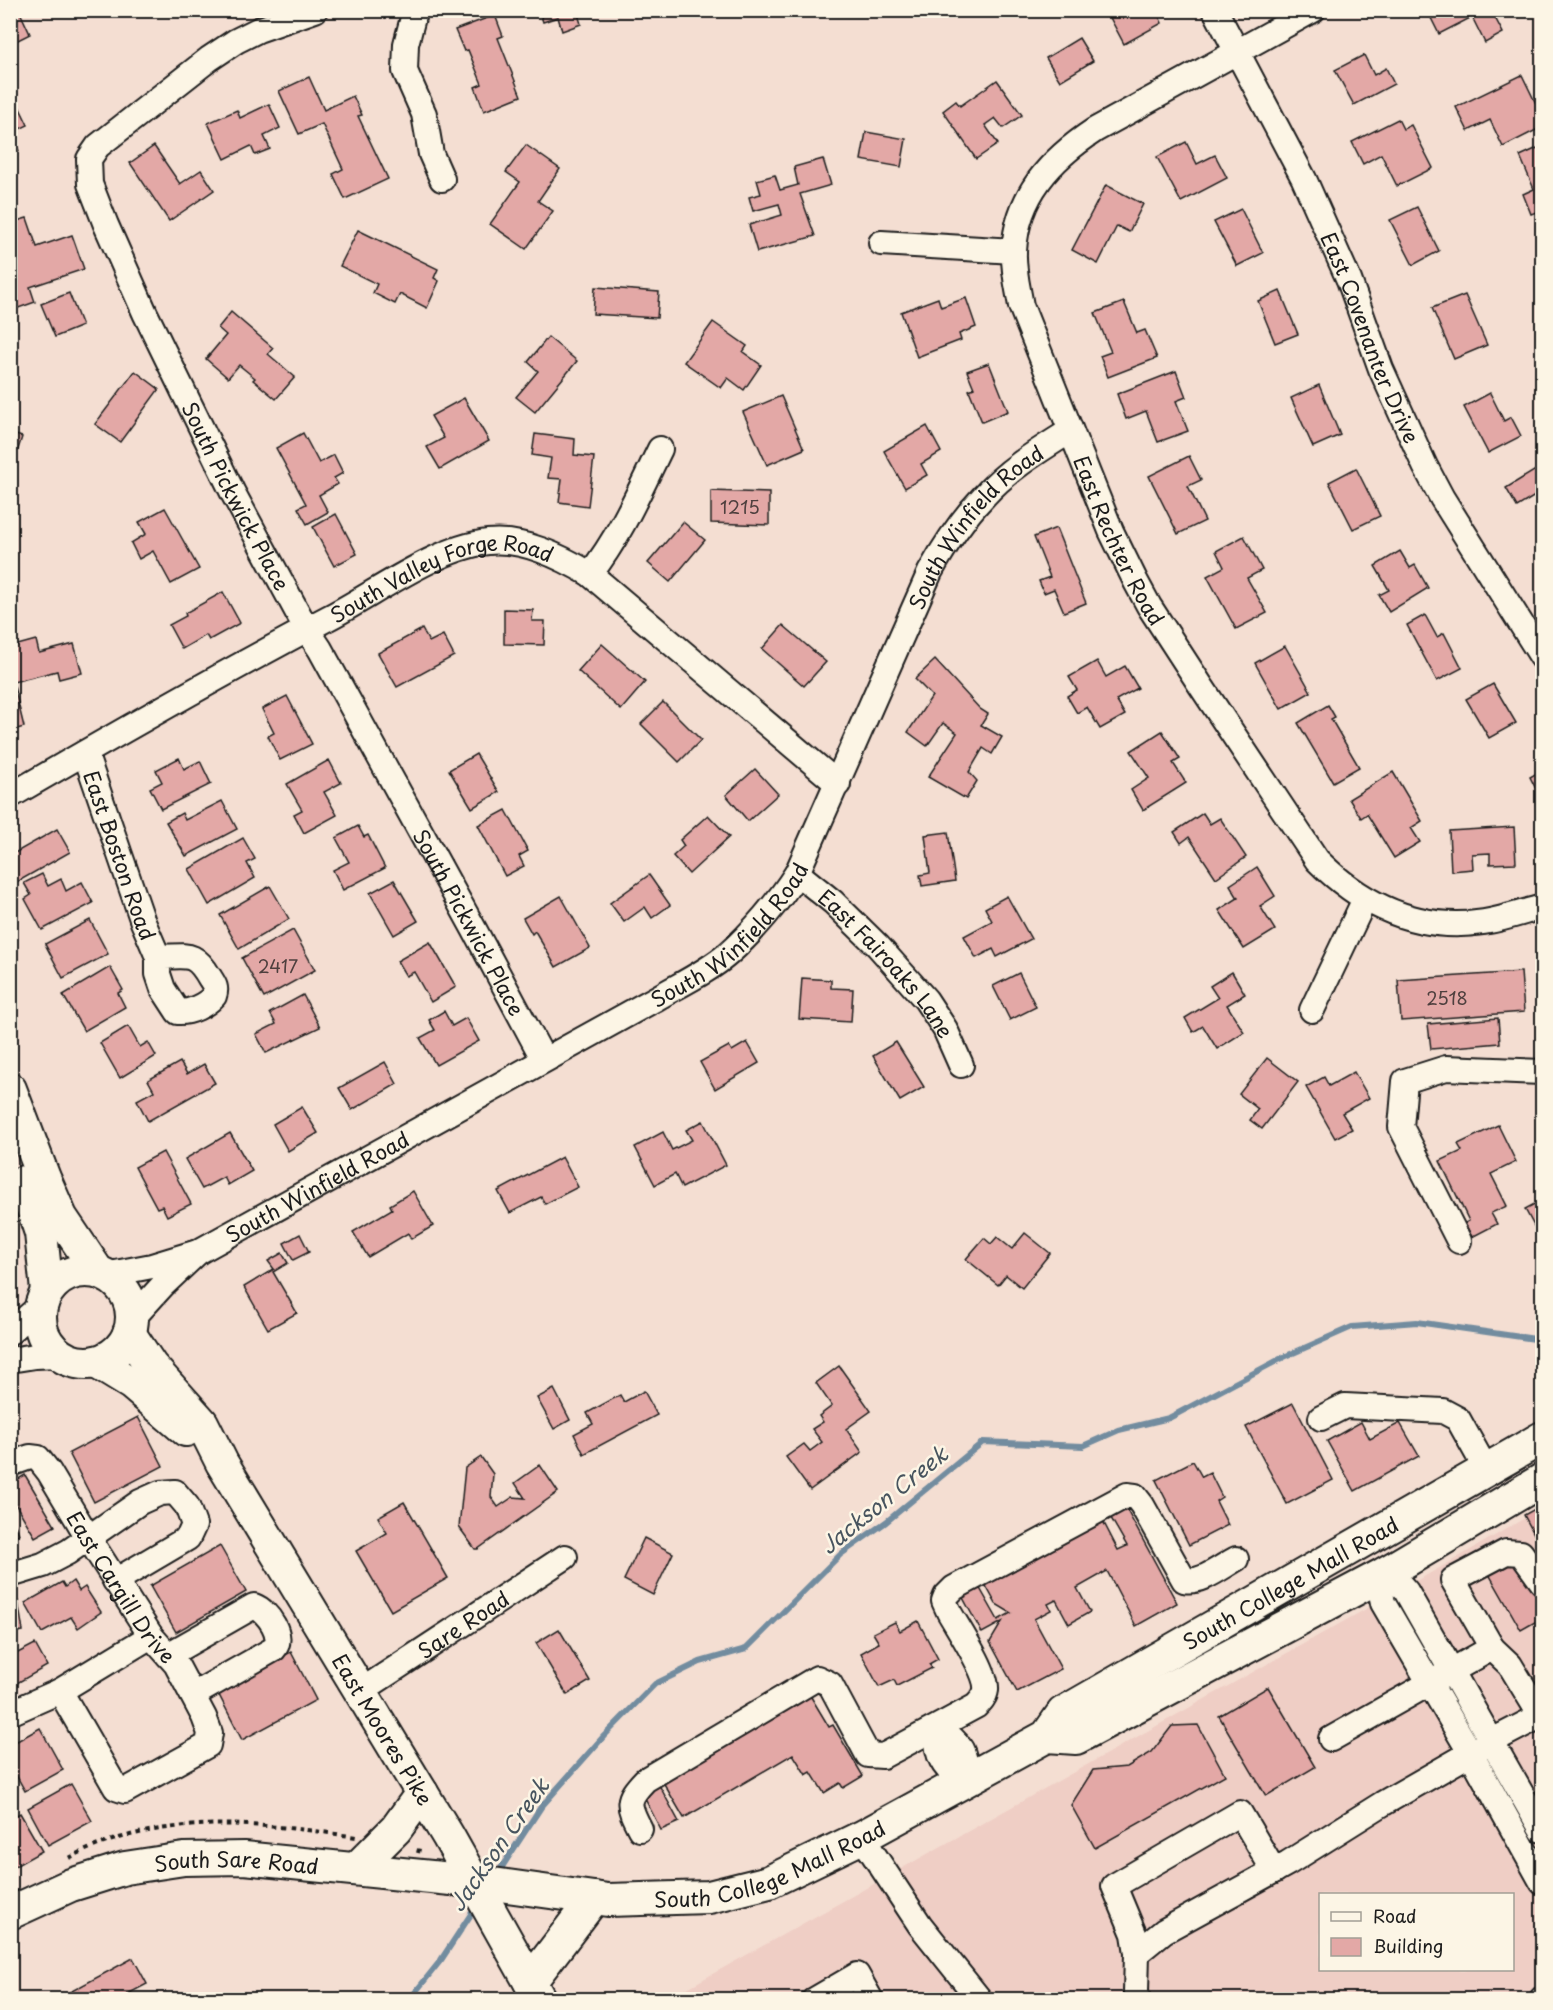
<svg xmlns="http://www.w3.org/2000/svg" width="1553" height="2010" viewBox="0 0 1553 2010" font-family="'Playpen Sans',sans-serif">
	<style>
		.built { fill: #efcec5; fill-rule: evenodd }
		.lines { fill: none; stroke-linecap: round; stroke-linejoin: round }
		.stream { stroke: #728c9f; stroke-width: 6 }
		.building { fill: #e3a8a6; stroke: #1c1c1c; stroke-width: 1.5 }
		.minor-casing { stroke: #1c1c1c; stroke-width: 28 }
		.major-casing { stroke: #1c1c1c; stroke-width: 36 }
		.path { stroke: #1c1c1c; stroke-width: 4; stroke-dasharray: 4.5 4.5; stroke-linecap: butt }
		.minor { stroke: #fcf5e5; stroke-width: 24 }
		.major { stroke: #fcf5e5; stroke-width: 32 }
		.labels { text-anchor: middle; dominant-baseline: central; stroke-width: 5; stroke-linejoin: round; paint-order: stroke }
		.number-label { font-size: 18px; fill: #4e3f3e }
		.street-label { font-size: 21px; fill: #1c1c1c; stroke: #fcf5e5 }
		.water-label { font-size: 22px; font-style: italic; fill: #47545e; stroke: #fcf5e5 }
	</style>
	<rect width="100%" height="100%" fill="#f4ded2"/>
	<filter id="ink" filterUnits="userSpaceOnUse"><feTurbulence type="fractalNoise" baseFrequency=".0167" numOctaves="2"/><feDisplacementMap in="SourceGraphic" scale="12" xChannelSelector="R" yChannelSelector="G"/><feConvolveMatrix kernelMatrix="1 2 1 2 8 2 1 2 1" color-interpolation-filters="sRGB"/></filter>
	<g filter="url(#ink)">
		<path class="built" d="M1542,1508V1999L666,2000L1443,1566ZM1320,1894H1512V1970H1320Z"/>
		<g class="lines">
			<g class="stream">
				<path d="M496,1876L541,1807L604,1736L655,1684L700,1662L746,1649L841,1554L886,1522L983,1442L1083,1446L1119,1430L1169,1418L1284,1357L1352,1327L1417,1322L1542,1340"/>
				<path d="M409,2000L441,1960L477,1905"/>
			</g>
		</g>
		<g class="building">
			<path d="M10,10H19L30,34L10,44Z"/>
			<path d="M539,10H589L578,14L581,24L562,31L558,17L543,22Z"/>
			<path d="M1106,10H1156L1162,23L1124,44Z"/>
			<path d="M1431,10H1491L1503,33L1485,43L1472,17L1439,34L1428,12Z"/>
			<path d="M495,15L503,36L498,38L521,96L484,111L475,87L482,84L468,50L464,51L455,30Z"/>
			<path d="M1079,38L1093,61L1060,81L1046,58Z"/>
			<path d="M1364,55L1374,75L1386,68L1394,84L1354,105L1335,70Z"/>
			<path d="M1522,75L1542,116V127L1503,147L1490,120L1468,131L1456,107Z"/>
			<path d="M309,77L324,110L353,96L362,115L358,116L388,179L345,199L333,174L343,169L322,124L299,134L279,91Z"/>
			<path d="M997,80L1022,115L1003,128L995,118L985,125L998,144L976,159L943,111L956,101L960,106Z"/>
			<path d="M14,96L28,125L11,133L19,151L10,154V97Z"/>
			<path d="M269,104L280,128L264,136L270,149L255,155L251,146L225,159L208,123L237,110L240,118Z"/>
			<path d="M1398,119L1403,129L1411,125L1433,168L1397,186L1381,154L1363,164L1352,142Z"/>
			<path d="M866,132L906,139L901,167L861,160Z"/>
			<path d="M1186,142L1197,164L1215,155L1227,178L1181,202L1157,157Z"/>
			<path d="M526,145L560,169L538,201L553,211L526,249L490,224L520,182L506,172Z"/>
			<path d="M154,146L180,184L201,170L214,190L169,221L130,163Z"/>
			<path d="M1542,146V210L1531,214L1523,194L1534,189L1520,156Z"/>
			<path d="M823,159L831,185L800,194L815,236L757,252L749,225L782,215L779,204L753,211L749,197L761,194L757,180L775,175L780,190L798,185L794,167Z"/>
			<path d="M1106,185L1143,204L1129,232L1117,226L1098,264L1072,250Z"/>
			<path d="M1417,207L1439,251L1413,265L1390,220Z"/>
			<path d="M1241,209L1263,253L1237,266L1214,222Z"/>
			<path d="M27,218L37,247L72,235L84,269L30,287L35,302L10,311V223Z"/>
			<path d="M358,230L438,269L434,278L439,281L427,308L400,294L395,304L373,293L377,284L340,266Z"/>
			<path d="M595,287L659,292L657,318L593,314Z"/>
			<path d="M1280,291L1298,334L1275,343L1258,301Z"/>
			<path d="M69,293L82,326L55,337L41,304Z"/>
			<path d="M1465,295L1487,345L1454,359L1432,308Z"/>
			<path d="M938,298L941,307L966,298L976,327L959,334L961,340L917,357L901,312Z"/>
			<path d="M1124,302L1137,333L1145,330L1157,358L1108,377L1100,356L1111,352L1095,313Z"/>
			<path d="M231,312L273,348L268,354L295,377L276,399L253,380L255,378L239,365L228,378L206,359L226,335L218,328Z"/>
			<path d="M713,322L747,346L743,352L761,365L744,390L728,378L721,388L684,362Z"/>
			<path d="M548,337L577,361L535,412L516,397L538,371L528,362Z"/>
			<path d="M989,363L1008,411L982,422L969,390L974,388L967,371Z"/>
			<path d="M135,371L159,389L120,442L95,424Z"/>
			<path d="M1176,371L1186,397L1176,401L1188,431L1158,442L1146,411L1126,419L1117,394Z"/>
			<path d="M1319,385L1340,435L1313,447L1291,398Z"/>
			<path d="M1490,393L1504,421L1511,417L1521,436L1488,453L1464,407Z"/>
			<path d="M781,396L804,449L767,465L743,412Z"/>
			<path d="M464,398L489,441L440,469L427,447L444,438L431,416Z"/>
			<path d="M927,426L941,452L921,464L927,475L905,488L884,451Z"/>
			<path d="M10,433L22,437L10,474Z"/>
			<path d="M303,433L319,463L334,455L343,473L334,478L338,484L319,495L328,512L307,524L298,508L306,504L276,448Z"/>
			<path d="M535,434L575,439L574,455L594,457L588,506L559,502L562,479L548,478L551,458L532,455Z"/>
			<path d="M1189,456L1201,480L1188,486L1205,521L1178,534L1149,476Z"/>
			<path d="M1542,466V501L1538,494L1517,507L1506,488Z"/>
			<path d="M1356,468L1380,516L1353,529L1329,482Z"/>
			<path d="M711,491L769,493V525L711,523Z"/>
			<path d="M165,508L199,569L171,584L153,551L139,559L131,543L146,534L139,522Z"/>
			<path d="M336,514L357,554L334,566L313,527Z"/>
			<path d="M683,522L705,540L670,582L648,563Z"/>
			<path d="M1056,528L1086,603L1064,612L1054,589L1044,593L1039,581L1050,577L1034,537Z"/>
			<path d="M1244,536L1262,570L1247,578L1267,613L1236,629L1207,576L1224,567L1216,551Z"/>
			<path d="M1400,551L1410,568L1415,565L1428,588L1389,612L1379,595L1389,590L1375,566Z"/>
			<path d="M223,592L240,623L209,640L206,635L182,649L169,625L186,616L185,613Z"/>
			<path d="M504,609L533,610L532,621H545L544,645L504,644Z"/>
			<path d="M1425,615L1437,637L1444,633L1462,668L1437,681L1407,625Z"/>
			<path d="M783,625L826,662L804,686L762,649Z"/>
			<path d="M422,629L429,642L443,635L454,656L397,687L378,653Z"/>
			<path d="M36,640L39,653L74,644L82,673L59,679L57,671L13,682L24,727L10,731V647Z"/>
			<path d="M602,644L645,682L621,710L578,671Z"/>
			<path d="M1285,646L1311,692L1281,709L1255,663Z"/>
			<path d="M935,660L980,709L988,714L981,725L1002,737L992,754L983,748L969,772L977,781L966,799L928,777L957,733L943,723L927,746L908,732L932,696L915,679Z"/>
			<path d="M1097,661L1106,677L1125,666L1138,688L1116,700L1125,715L1100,729L1087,707L1077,713L1067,696L1077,690L1069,677Z"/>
			<path d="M1493,684L1516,723L1489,738L1466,699Z"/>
			<path d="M287,696L312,744L280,760L268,736L274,733L262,709Z"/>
			<path d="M663,702L701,740L679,762L641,724Z"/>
			<path d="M1328,705L1335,717L1331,719L1359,767L1333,782L1298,723Z"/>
			<path d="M1162,731L1180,759L1173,763L1186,783L1143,810L1131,790L1149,778L1131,751Z"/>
			<path d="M476,754L499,792L472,808L449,770Z"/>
			<path d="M179,758L184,769L200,761L211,784L161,809L150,788L162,782L156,770Z"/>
			<path d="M329,760L341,783L324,792L337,815L304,833L294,814L302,810L287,784Z"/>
			<path d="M755,769L778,794L748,821L726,795Z"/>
			<path d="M1542,770V817L1536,804L1542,801L1530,777Z"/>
			<path d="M1393,772L1422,821L1411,828L1420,842L1394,858L1367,814L1361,818L1349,799Z"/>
			<path d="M222,801L237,829L186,856L166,822L182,813L185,820Z"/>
			<path d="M506,810L528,851L519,856L524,866L505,876L478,825Z"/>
			<path d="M1203,813L1210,824L1220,818L1246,857L1216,878L1189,837L1181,843L1174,832Z"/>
			<path d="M708,815L729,837L689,874L673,856L684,846L680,840Z"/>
			<path d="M358,826L364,837L368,835L385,868L343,890L333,870L349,862L336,838Z"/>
			<path d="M1514,827L1516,863L1490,864V853L1472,854L1473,869L1451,871L1449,831Z"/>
			<path d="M57,829L70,852L10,886V865L15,863L11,855Z"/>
			<path d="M948,832L955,881L922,886L920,875L930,873L925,835Z"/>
			<path d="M243,838L255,859L247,863L255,878L209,905L189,869Z"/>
			<path d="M1257,867L1275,896L1260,906L1275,930L1244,949L1219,910L1238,898L1230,885Z"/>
			<path d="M42,874L48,886L61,879L66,891L82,882L93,903L42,930L25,899L31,895L24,883Z"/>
			<path d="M649,875L670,905L652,918L645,907L624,922L610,903Z"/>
			<path d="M394,880L418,921L394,935L370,893Z"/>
			<path d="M270,886L289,919L239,949L220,915Z"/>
			<path d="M561,896L590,948L556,967L535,931L532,934L523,918Z"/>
			<path d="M1007,896L1031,939L997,957L993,949L976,958L964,936L992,921L985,908Z"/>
			<path d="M90,920L108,954L63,978L45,944Z"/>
			<path d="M293,930L315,970L264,998L242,958Z"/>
			<path d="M430,942L456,987L431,1002L414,972L406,976L397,961Z"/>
			<path d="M110,967L123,990L118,993L125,1007L84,1031L63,995Z"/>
			<path d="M1232,972L1245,994L1227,1005L1244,1032L1217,1049L1203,1026L1193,1032L1185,1018L1218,998L1210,986Z"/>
			<path d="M1521,972L1524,1012L1401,1021L1398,980Z"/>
			<path d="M1019,973L1036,1007L1010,1020L993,986Z"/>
			<path d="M802,978L831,980V988L853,989L851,1022L799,1019Z"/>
			<path d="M303,995L320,1027L266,1053L256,1034L276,1024L270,1013Z"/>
			<path d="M444,1011L452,1026L466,1018L479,1041L436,1065L420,1038L435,1030L429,1020Z"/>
			<path d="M1498,1018L1500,1043L1431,1049L1428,1024Z"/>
			<path d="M128,1026L140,1047L148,1042L156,1056L120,1078L100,1043Z"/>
			<path d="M747,1042L759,1063L715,1089L700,1062L729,1046L732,1051Z"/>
			<path d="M896,1042L924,1087L900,1101L873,1056Z"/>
			<path d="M1267,1058L1298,1082L1262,1129L1250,1120L1258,1109L1239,1094Z"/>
			<path d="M180,1062L187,1074L204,1064L215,1083L148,1121L137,1100L154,1091L148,1080Z"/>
			<path d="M385,1062L397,1084L352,1110L339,1088Z"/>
			<path d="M1354,1072L1369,1098L1342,1113L1352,1129L1335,1138L1306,1087L1324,1077L1329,1086Z"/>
			<path d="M302,1107L318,1133L288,1151L273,1124Z"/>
			<path d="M703,1121L726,1165L682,1188L675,1174L655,1185L635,1147L663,1132L672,1150L692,1140L686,1130Z"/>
			<path d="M1498,1125L1516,1162L1491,1174L1507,1206L1491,1213L1497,1224L1472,1237L1465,1223L1469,1221L1440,1161L1462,1151L1458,1144Z"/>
			<path d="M230,1133L252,1171L228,1185L224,1177L202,1189L185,1159Z"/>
			<path d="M163,1152L191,1204L167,1216L162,1206L157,1208L135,1167Z"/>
			<path d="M562,1157L578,1187L545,1204L541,1197L510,1213L498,1191Z"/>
			<path d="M413,1191L433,1226L411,1239L408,1233L368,1257L353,1232L392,1209L390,1205Z"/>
			<path d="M1542,1200V1241L1525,1209Z"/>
			<path d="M1025,1233L1050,1253L1022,1288L1006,1275L998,1285L966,1259L984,1238L991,1244L997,1237L1012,1249Z"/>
			<path d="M300,1234L309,1252L293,1260L284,1243Z"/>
			<path d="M282,1253L288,1263L273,1272L297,1313L268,1329L244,1287L274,1269L268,1261Z"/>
			<path d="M839,1366L871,1411L846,1429L862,1452L810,1490L786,1457L804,1444L810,1451L822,1442L812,1429L823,1422L819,1416L832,1406L816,1383Z"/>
			<path d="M554,1389L570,1420L554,1429L537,1398Z"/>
			<path d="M644,1391L657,1415L584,1454L574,1434L593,1424L587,1413L620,1395L624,1402Z"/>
			<path d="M1293,1403L1333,1480L1287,1504L1246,1427Z"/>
			<path d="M138,1417L163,1466L94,1502L69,1453Z"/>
			<path d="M1361,1422L1370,1439L1400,1423L1419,1456L1355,1491L1327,1441Z"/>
			<path d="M481,1457L493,1474L491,1497L498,1507L513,1497L525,1498L515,1483L540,1465L558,1492L478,1549H475L459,1527L465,1468Z"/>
			<path d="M1193,1461L1202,1477L1210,1473L1222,1497L1216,1501L1228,1525L1189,1545L1156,1480Z"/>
			<path d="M25,1475L55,1526L35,1537L10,1495V1484Z"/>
			<path d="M404,1502L448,1578L391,1611L356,1551L387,1533L378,1517Z"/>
			<path d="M1123,1503L1177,1603L1136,1626L1107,1571L1077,1588L1090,1612L1069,1624L1056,1600L1048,1604L1051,1610L1034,1619L1061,1669L1017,1692L990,1642L1002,1622L982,1633L961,1594L978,1585L998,1620L1011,1613L996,1604L985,1584L1103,1521L1118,1550L1127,1546L1107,1511Z"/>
			<path d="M1542,1505V1549L1524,1515Z"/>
			<path d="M10,1513L19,1534L10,1538Z"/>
			<path d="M644,1538L673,1553L653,1595L624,1580Z"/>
			<path d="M220,1546L246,1592L176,1632L150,1586Z"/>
			<path d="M1516,1559L1542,1602V1618L1521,1630L1489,1574Z"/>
			<path d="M73,1581L79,1591L85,1587L101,1612L78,1628L71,1617L42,1633L25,1603L62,1582L65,1587Z"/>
			<path d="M18,1601L23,1631L10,1633V1602Z"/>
			<path d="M918,1621L938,1659L929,1664L932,1668L897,1686L894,1680L879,1687L861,1653L879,1643L873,1633L895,1622L900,1631Z"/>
			<path d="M559,1629L590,1681L567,1695L536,1643Z"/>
			<path d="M35,1644L47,1666L10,1687V1657Z"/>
			<path d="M291,1652L316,1700L242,1740L217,1691Z"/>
			<path d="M1268,1687L1315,1767L1266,1796L1219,1716Z"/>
			<path d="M808,1692L829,1727L833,1725L863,1776L843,1788L840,1783L824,1793L811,1772L806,1775L793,1754L684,1818L663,1782Z"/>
			<path d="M1198,1725L1225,1775L1095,1848L1071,1805L1093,1770L1127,1767L1152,1752L1172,1726Z"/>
			<path d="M40,1728L63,1770L25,1791L10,1764V1745Z"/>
			<path d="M657,1781L679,1822L661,1830L640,1789Z"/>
			<path d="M71,1784L92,1821L48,1845L28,1808Z"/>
			<path d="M20,1813L42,1851L10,1869V1819Z"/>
			<path d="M133,1958L147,1984L120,1998L121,2000H72L68,1993Z"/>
		</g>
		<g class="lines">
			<defs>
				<g id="minor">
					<path id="s1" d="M315,10L258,30L236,41L209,59L98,146L89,159L90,184L106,225L145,313L233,493L306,628L320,649L474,929L544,1060"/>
					<path d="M415,10L406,44L405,71L424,114L431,154L442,179"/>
					<path id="s2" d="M1215,10L1304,179L1349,280L1381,369L1425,466L1442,498L1542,657"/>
					<path id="s3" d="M1313,10L1095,130C1051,159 1017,195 1014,251C1013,270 1018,288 1021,306L1111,531L1136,582L1149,606L1201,686L1317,860C1363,906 1418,932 1484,922C1504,919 1523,912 1542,907"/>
					<path d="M881,243L1014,251"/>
					<path d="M590,574C620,536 639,492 660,449"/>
					<path id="s4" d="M85,753L143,922L158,957V974L163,989L178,1012C190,1013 206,1005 214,996C217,988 214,984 210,978C194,950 187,957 158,957"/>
					<path id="s5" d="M10,796C115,735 221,674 328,618C375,594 435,548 488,542C523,538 561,557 590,574L838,784"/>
					<path id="s6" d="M797,873L833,902L878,946L926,1000L945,1029L961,1065"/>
					<path d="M1312,1010L1365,899"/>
					<path d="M1459,1241L1401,1127L1405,1081L1446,1068L1542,1072"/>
					<path id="s7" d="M198,1252L657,998C681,984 707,972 728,954C753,932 779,901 797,873L930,572C945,545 962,519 984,496C1008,469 1040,450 1070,431"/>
					<path d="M105,1275L152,1266L198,1252L163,1285L132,1319"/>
					<path d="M10,1332L40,1306"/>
					<path d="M10,1360L35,1356L59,1355"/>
					<path d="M1321,1418L1345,1406L1443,1411L1458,1419L1487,1471"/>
					<path id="s8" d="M10,1464L30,1457L38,1458L49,1472L89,1539L151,1636L176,1664L204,1717L210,1733L208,1745L125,1791L116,1788L60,1691"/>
					<path d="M10,1575L43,1565L68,1552L140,1502L160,1493L175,1492L187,1506L194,1525L188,1538L115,1581"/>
					<path d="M1492,1648L1453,1580L1506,1552L1521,1553L1542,1582"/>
					<path d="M168,1655L254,1606C268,1611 285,1637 274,1649L193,1695"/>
					<path id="s9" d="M361,1691L565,1557"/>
					<path d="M10,1713L60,1691L151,1636"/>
					<path d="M937,1728C961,1741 968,1754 965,1782C942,1769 935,1754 937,1728Z"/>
					<path d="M1331,1739L1492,1648L1510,1665L1541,1716"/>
					<path d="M640,1829C627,1804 626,1800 645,1780L817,1678L830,1684L868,1755L883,1756L976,1706C981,1701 985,1697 986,1690C988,1673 958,1628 949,1612L944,1601L946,1596L954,1588L1127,1495L1135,1496L1142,1505L1184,1580C1201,1584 1221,1567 1236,1559"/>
					<path d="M1542,1830L1406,1591L1397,1581L1382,1575L1380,1588L1383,1603L1471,1754L1542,1882"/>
					<path d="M862,1837L920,1925L980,2000"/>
					<path d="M1137,1953L1134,1934L1114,1886L1240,1813L1274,1871"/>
					<path d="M814,2000L857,1975L871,2000"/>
					<path d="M1138,2000L1136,1992L1137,1953L1164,1931L1288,1863L1382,1804L1492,1741L1542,1715"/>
					<path d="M1542,2000V1999"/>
				</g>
				<g id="major">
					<path d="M10,1089L44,1178L61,1217L98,1272"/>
					<path d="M24,1182L41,1233L47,1291"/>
					<circle cx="86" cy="1317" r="46"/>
					<path id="s10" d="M129,1333L151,1366L202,1423L222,1463L448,1836L540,2000"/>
					<path d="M96,1362L132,1384L186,1430"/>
					<path d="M1047,1736L1076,1738L1382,1575L1542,1480"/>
					<path d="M356,1869L396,1829L422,1793"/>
					<path id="s11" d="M10,1913L71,1885L125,1868L184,1859L244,1858L471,1881L608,1900L709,1897L769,1882L862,1837L1047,1736L1063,1713L1542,1438"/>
					<path d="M530,1982L594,1898"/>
				</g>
			</defs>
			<use href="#minor" class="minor-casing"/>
			<use href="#major" class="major-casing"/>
			<g class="path">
				<path d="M418,1853L420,1845"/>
				<path d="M69,1858C158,1812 260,1822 356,1837"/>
			</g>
			<use href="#minor" class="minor"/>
			<use href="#major" class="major"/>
		</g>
	</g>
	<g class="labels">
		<g class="number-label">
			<text x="740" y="506">1215</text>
			<text x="278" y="965">2417</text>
			<text x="1447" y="997">2518</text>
		</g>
		<g class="street-label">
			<text stroke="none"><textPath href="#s2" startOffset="363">East Covenanter Drive</textPath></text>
			<text stroke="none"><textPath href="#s1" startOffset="644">South Pickwick Place</textPath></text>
			<text stroke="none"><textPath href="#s7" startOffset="1108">South Winfield Road</textPath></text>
			<text stroke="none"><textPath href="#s3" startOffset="710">East Rechter Road</textPath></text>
			<text stroke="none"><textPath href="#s5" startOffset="489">South Valley Forge Road</textPath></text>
			<text stroke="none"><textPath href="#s4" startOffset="108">East Boston Road</textPath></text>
			<text stroke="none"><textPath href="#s1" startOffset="1130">South Pickwick Place</textPath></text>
			<text stroke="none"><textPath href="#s7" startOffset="622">South Winfield Road</textPath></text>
			<text stroke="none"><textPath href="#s6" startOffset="128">East Fairoaks Lane</textPath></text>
			<text stroke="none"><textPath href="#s7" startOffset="136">South Winfield Road</textPath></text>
			<text stroke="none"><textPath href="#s11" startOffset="1377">South College Mall Road</textPath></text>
			<text stroke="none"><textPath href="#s8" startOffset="183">East Cargill Drive</textPath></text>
			<text stroke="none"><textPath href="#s9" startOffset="122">Sare Road</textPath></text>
			<text stroke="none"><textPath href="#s10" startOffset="472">East Moores Pike</textPath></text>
			<text stroke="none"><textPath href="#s11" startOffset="778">South College Mall Road</textPath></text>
			<text stroke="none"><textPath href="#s11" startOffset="236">South Sare Road</textPath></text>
		</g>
		<g class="water-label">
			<text transform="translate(883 1499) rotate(-39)">Jackson Creek</text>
			<text transform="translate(498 1844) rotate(-55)">Jackson Creek</text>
		</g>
	</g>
	<rect width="1553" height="2010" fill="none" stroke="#fcf5e5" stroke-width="36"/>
	<rect x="18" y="18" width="1517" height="1974" fill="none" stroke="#1c1c1c" stroke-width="2" filter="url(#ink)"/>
	<rect x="1319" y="1893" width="195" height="78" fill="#fcf5e5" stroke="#a29e95" stroke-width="1.5"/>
	<rect x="1331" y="1912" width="30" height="9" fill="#fcf5e5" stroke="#a29e95" stroke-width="1.5"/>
	<text x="1373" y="1923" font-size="18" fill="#1c1c1c">Road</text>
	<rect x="1331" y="1938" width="30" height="18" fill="#e3a8a6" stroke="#a29e95" stroke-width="1.5"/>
	<text x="1373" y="1953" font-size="18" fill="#1c1c1c">Building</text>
</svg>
